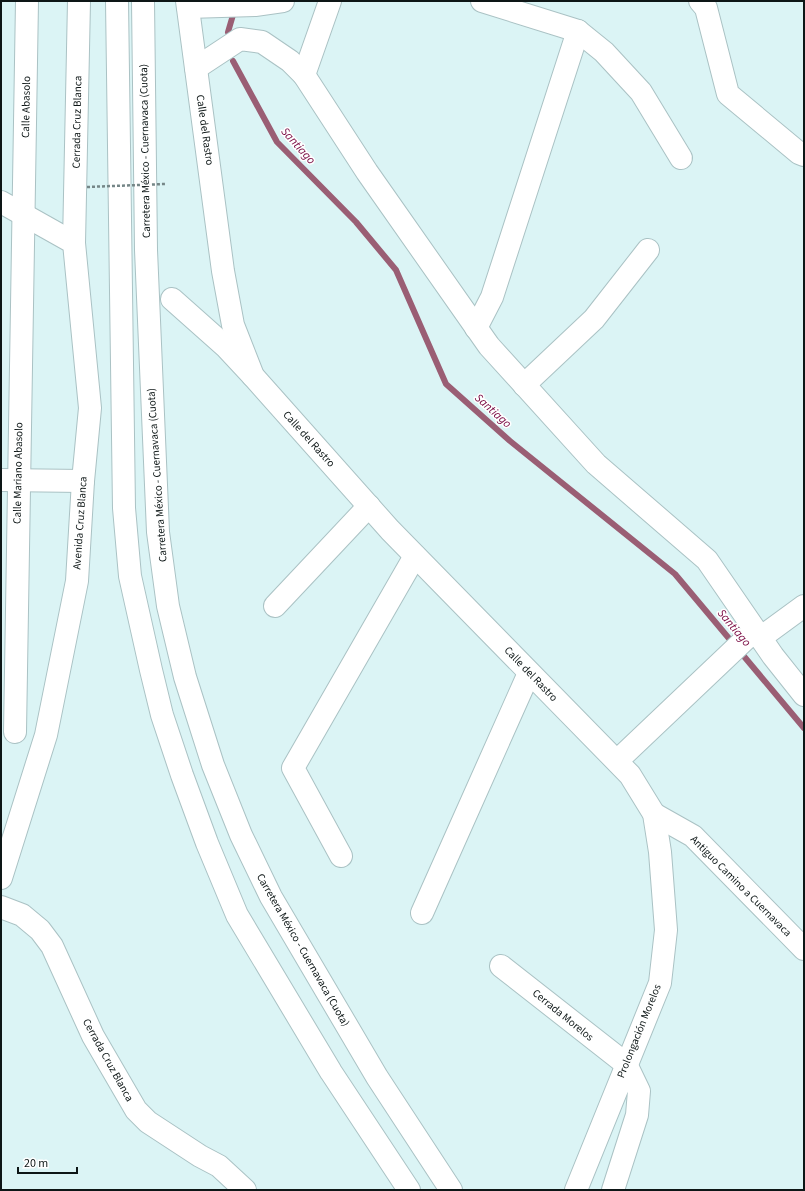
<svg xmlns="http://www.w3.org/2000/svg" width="805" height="1191" viewBox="0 0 805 1191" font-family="'Source Sans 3',sans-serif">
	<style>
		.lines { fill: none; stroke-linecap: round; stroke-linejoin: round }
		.stream { stroke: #9a5e74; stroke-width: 6 }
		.minor-casing { stroke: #aac2c4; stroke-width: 24 }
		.major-casing { stroke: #aac2c4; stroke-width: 24 }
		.highway-casing { stroke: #aac2c4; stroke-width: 24 }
		.minor { stroke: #fff; stroke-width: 22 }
		.major { stroke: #fff; stroke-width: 22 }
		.highway { stroke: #fff; stroke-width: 22 }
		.path-bridge { stroke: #758687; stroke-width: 2.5; stroke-dasharray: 3 2; stroke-linecap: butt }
		.labels { text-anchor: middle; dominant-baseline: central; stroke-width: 3; stroke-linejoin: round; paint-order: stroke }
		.street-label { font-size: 11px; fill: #0d1616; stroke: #fff }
		.water-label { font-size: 12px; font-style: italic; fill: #790a42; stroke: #fff }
	</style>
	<rect width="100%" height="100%" fill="#dbf4f5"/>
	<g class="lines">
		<g class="stream">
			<path d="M228,32L233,15"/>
			<path d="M233,61L277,142L356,222L396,270L446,384L510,441L675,574L804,728"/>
		</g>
		<defs>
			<g id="minor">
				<path d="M700,1L706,8L728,94L799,153L804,155"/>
				<path d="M188,7L255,5L283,1"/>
				<path d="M578,31L604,52L641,92L681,158"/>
				<path d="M196,68L240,39L262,42L290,61L304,75L367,172L489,346L596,464L707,560L773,656L804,695"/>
				<path d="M304,75L330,1"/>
				<path d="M74,243L79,1"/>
				<path d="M172,299L226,347L253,376"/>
				<path d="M476,328L492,297L578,31L482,1"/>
				<path d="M524,385L594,319L648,250"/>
				<path d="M1,480L83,481"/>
				<path d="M275,606L369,506"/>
				<path d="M760,638L804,606"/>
				<path d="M15,732C18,488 24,245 27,1"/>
				<path d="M617,761L755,630"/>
				<path d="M654,814L693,836L804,949"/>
				<path d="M341,856L293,768L415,556"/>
				<path d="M1,907L22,915L40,930L52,946L93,1036L136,1110L148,1122L200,1156L219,1166L245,1190"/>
				<path d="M422,913L529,673"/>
				<path d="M501,966L626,1064L639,1091L637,1115L613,1190"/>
			</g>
			<g id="major">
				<path d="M187,1L223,271L233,325L253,376L390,530L630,775L654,814L660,852L666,930L660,983L576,1190"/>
				<path d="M1,202L74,243L90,408L83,481L77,581L46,735L1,878"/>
			</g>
			<g id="highway">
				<path d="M117,1L124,508L130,576L151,670L162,715L182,775L207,843L237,915L331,1072L409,1190"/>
				<path d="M143,1L146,250L158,532L168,606L185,677L213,765L241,835L271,897L377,1077L451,1190"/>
			</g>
		</defs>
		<use href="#minor" class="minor-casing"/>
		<use href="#major" class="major-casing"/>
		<use href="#highway" class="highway-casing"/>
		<use href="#minor" class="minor"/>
		<use href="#major" class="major"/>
		<use href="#highway" class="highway"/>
		<path class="path-bridge" d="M87,187L165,184"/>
	</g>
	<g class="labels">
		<g class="street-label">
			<text transform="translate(26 107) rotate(-89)">Calle Abasolo</text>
			<text transform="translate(77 122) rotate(-89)">Cerrada Cruz Blanca</text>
			<text transform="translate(205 130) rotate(82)">Calle del Rastro</text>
			<text transform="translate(145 151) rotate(-91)">Carretera México - Cuernavaca (Cuota)</text>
			<text transform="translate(309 439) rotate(48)">Calle del Rastro</text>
			<text transform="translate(18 473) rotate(-89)">Calle Mariano Abasolo</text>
			<text transform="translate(157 475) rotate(-94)">Carretera México - Cuernavaca (Cuota)</text>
			<text transform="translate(80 523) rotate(-86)">Avenida Cruz Blanca</text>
			<text transform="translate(531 674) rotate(46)">Calle del Rastro</text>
			<text transform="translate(741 886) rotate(45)">Antiguo Camino a Cuernavaca</text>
			<text transform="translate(303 950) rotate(60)">Carretera México - Cuernavaca (Cuota)</text>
			<text transform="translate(563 1015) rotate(39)">Cerrada Morelos</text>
			<text transform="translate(639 1031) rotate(-68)">Prolongación Morelos</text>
			<text transform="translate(108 1060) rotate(61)">Cerrada Cruz Blanca</text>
		</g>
		<g class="water-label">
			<text transform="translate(298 146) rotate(48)">Santiago</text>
			<text transform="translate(493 411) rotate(42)">Santiago</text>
			<text transform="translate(734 628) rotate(50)">Santiago</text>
		</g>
	</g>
	<rect width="805" height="1191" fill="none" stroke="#0d1616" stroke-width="4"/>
	<path d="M18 1167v6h59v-6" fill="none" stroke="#0d1616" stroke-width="2"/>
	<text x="24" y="1167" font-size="12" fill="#0d1616" stroke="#ffffff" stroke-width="3" paint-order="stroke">20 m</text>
</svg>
